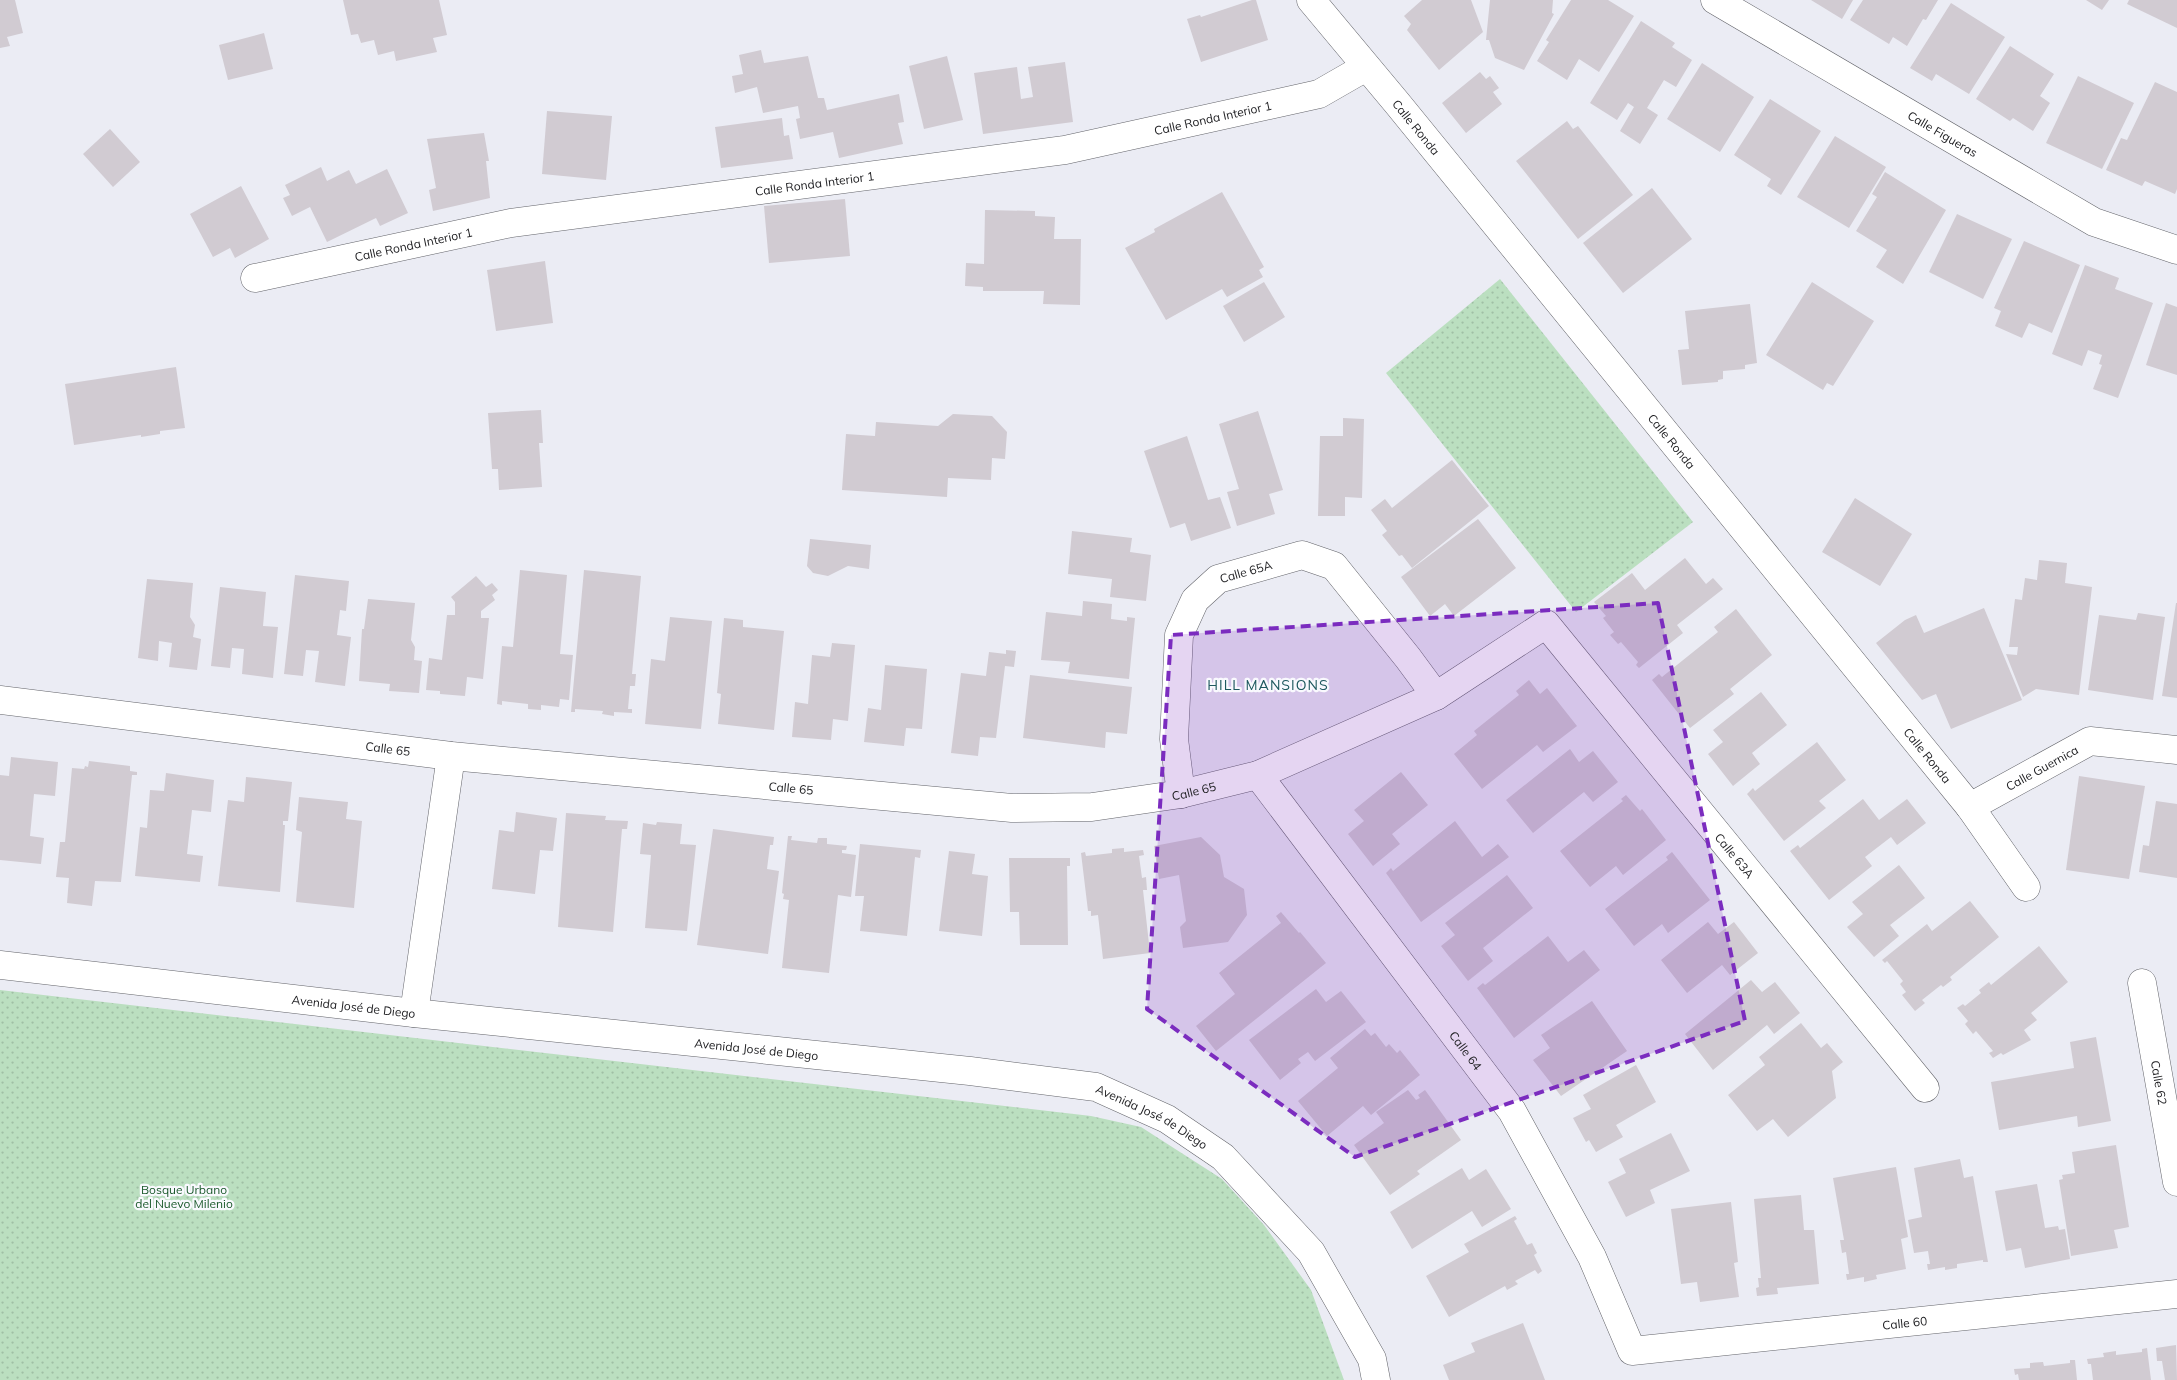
<svg xmlns="http://www.w3.org/2000/svg" width="2177" height="1380" viewBox="0 0 2177 1380" font-family="Mulish,sans-serif">
	<style>
		.park { fill: url(#park-dots) }
		.building { fill: #d1cbd2 }
		.lines { fill: none; stroke-linecap: round; stroke-linejoin: round }
		.minor-casing { stroke: #63646a; stroke-width: 29 }
		.minor { stroke: #fff; stroke-width: 28 }
		.marked { fill: #7b2cbf; fill-opacity: 0.2; stroke: #7b2cbf; stroke-width: 4; stroke-dasharray: 10 6; stroke-linejoin: round }
		.labels { text-anchor: middle; dominant-baseline: central; stroke-width: 4.5; stroke-linejoin: round; paint-order: stroke }
		.street-label { font-size: 12px; fill: #222225; stroke: #f9f9fe }
		.park-label { font-size: 12px; fill: #1a592b; stroke: #f9f9fe }
		.neighbourhood-label { font-size: 14px; letter-spacing: 1px; fill: #1e585f; stroke: #f9f9fe }
	</style>
	<defs>
		<pattern id="park-dots" width="8" height="8" patternUnits="userSpaceOnUse" patternTransform="scale(1.25)"><rect width="8" height="8" fill="#bbdfc0"/><path d="M2 2h.1M6 6h.1" fill="none" stroke="#a0bfa5" stroke-width="1.8" stroke-linecap="round"/></pattern>
	</defs>
	<rect width="100%" height="100%" fill="#ebecf4"/>
	<g class="park">
		<path d="M1500,279L1693,522L1576,612L1386,373Z"/>
		<path d="M0,990L1091,1116L1141,1127L1222,1179L1264,1225L1311,1290L1344,1380H0Z"/>
	</g>
	<g class="building">
		<path d="M0,0H15L23,33L7,37L10,46L0,48Z"/>
		<path d="M343,0H439L447,35L433,38L437,52L396,61L394,51L378,55L374,40L361,43L358,34L351,35Z"/>
		<path d="M1252,0H1256L1268,40L1201,62L1187,19L1200,15L1201,17Z"/>
		<path d="M1422,0H1471L1483,32L1439,70L1407,30L1411,24L1404,16Z"/>
		<path d="M1490,0H1553L1552,13L1554,14L1524,70L1495,58L1489,40H1486Z"/>
		<path d="M1571,0H1608L1634,16L1599,72L1579,59L1567,80L1537,61L1549,42L1546,40Z"/>
		<path d="M1811,0H1853L1842,19Z"/>
		<path d="M1863,0H1938L1926,20L1923,19L1907,46L1893,37L1889,44L1850,20Z"/>
		<path d="M2086,0H2109L2102,10Z"/>
		<path d="M2129,0H2177V28L2127,4Z"/>
		<path d="M1951,3L2005,37L1969,94L1936,74L1932,81L1910,68Z"/>
		<path d="M1641,21L1675,43L1672,47L1692,60L1676,87L1664,80L1647,108L1658,115L1640,144L1620,131L1634,107L1628,103L1617,120L1590,103Z"/>
		<path d="M264,33L273,69L228,80L219,45Z"/>
		<path d="M2010,46L2054,74L2040,96L2050,103L2033,131L2013,118L2010,121L1976,99Z"/>
		<path d="M761,50L764,63L808,56L818,98H824L827,110L899,94L904,122L898,123L903,144L839,158L833,132L800,139L796,119L800,118L798,106L763,113L757,87L735,93L732,76L743,74L739,55Z"/>
		<path d="M947,56L963,120L924,129L909,66Z"/>
		<path d="M1065,62L1073,122L983,134L974,73L1017,67L1021,99L1033,97L1028,67Z"/>
		<path d="M1702,63L1754,97L1720,152L1667,119Z"/>
		<path d="M1480,72L1486,79L1490,76L1499,88L1493,92L1502,104L1466,133L1442,103Z"/>
		<path d="M2078,76L2134,103L2102,169L2046,143Z"/>
		<path d="M2155,82L2177,92V189L2175,194L2145,181L2142,186L2106,170L2121,138L2127,140Z"/>
		<path d="M1770,99L1821,131L1781,195L1767,186L1771,179L1734,155Z"/>
		<path d="M547,111L612,116L606,180L542,174Z"/>
		<path d="M782,118L784,136L789,135L793,159L721,168L715,127Z"/>
		<path d="M1567,121L1573,129L1578,126L1633,195L1578,239L1516,161Z"/>
		<path d="M110,129L140,162L113,187L83,154Z"/>
		<path d="M484,133L489,161H486L490,198L433,211L429,190L436,188L427,139Z"/>
		<path d="M1835,136L1886,167L1849,228L1797,197Z"/>
		<path d="M321,167L327,181L349,170L356,184L387,169L408,213L380,226L376,218L327,242L310,207L292,216L283,198L290,195L285,185Z"/>
		<path d="M1885,172L1946,210L1903,284L1876,267L1887,250L1856,231L1877,197L1872,194Z"/>
		<path d="M241,186L269,239L235,258L230,248L213,257L190,214Z"/>
		<path d="M1652,188L1692,239L1623,293L1583,243Z"/>
		<path d="M1222,192L1264,267L1259,270L1263,277L1227,297L1222,289L1166,320L1125,248L1155,232L1154,229Z"/>
		<path d="M845,199L850,256L769,263L764,206Z"/>
		<path d="M985,210L1035,211V216L1055,217L1054,239H1081L1080,305L1043,304L1044,291H983V287L965,286L966,263L984,264Z"/>
		<path d="M1957,214L2012,239L1983,299L1929,272Z"/>
		<path d="M2024,241L2080,265L2052,333L2029,323L2022,338L1995,326L2001,311L1994,308Z"/>
		<path d="M545,261L553,323L496,331L487,270Z"/>
		<path d="M2085,265L2119,278L2115,289L2153,303L2118,398L2093,389L2102,365L2099,364L2102,355L2088,350L2082,366L2052,354Z"/>
		<path d="M1264,282L1285,317L1244,342L1223,306Z"/>
		<path d="M1812,282L1874,321L1833,386L1827,383L1823,390L1766,355Z"/>
		<path d="M2166,303L2177,307V375L2146,365Z"/>
		<path d="M1750,304L1757,363L1745,365V369L1723,371V379L1718,380V382L1682,385L1678,350L1689,349L1685,311Z"/>
		<path d="M176,367L185,428L160,431V434L141,437V435L74,445L65,384Z"/>
		<path d="M541,410L543,443H539L542,487L499,490L498,469H492L488,413Z"/>
		<path d="M1258,411L1283,490L1269,494L1275,514L1237,526L1227,492L1239,489L1219,424Z"/>
		<path d="M953,414L992,416L1007,432L1005,459L992,458L991,480L948,478L947,497L842,490L846,434L875,436L876,422L938,426Z"/>
		<path d="M1343,418L1364,419L1362,498L1345,497V516H1318L1320,436H1343Z"/>
		<path d="M1187,436L1208,500L1220,497L1231,528L1191,541L1185,523L1170,528L1144,451Z"/>
		<path d="M1452,460L1489,506L1412,568L1402,555L1399,556L1382,535L1387,531L1371,510L1385,499L1392,508Z"/>
		<path d="M1855,498L1912,534L1880,586L1822,552Z"/>
		<path d="M1478,519L1516,568L1454,616L1445,604L1430,616L1401,577Z"/>
		<path d="M1072,531L1132,538L1130,552L1151,555L1146,601L1110,597L1112,579L1068,574Z"/>
		<path d="M810,539L871,545L869,569L848,566L828,576L813,573L807,566Z"/>
		<path d="M1685,558L1706,584L1713,578L1723,589L1677,625L1683,633L1639,668L1636,665L1638,662L1621,642L1618,644L1610,635L1614,632L1603,618L1606,616L1594,602L1632,573L1645,590Z"/>
		<path d="M2039,560L2067,563L2065,583L2092,587L2079,695L2036,689L2023,697L2006,654L2017,655L2018,647H2009L2015,599L2022,600L2025,578L2037,580Z"/>
		<path d="M520,570L567,575L560,654L573,655L569,700L560,699L559,707L541,705V710L528,709V704L502,701V705L497,704L502,646L513,647Z"/>
		<path d="M584,570L641,576L632,674H636L635,686H630L628,709H632V713L614,712V716L602,714L603,711L575,709V712H571Z"/>
		<path d="M295,575L349,581L346,611L340,610L337,635L351,637L345,686L315,682L319,651L306,650L303,676L284,674Z"/>
		<path d="M476,576L486,587L492,583L498,590L492,595L495,600L481,611V618H489L483,679L467,677L465,696L440,694V691L426,690L429,658L442,660L447,615H455V602L451,597Z"/>
		<path d="M147,579L193,583L190,617L195,625L193,637L201,639L197,670L169,667L172,643L159,641L158,661L138,658Z"/>
		<path d="M220,587L266,592L263,626L278,627L273,678L242,674L244,649L232,648L230,668L211,666Z"/>
		<path d="M368,599L415,603L411,640L415,647L414,660L422,661L419,693L389,691L390,684L359,681L362,629H364Z"/>
		<path d="M1083,601L1112,604L1111,619L1127,621V617L1135,618L1129,679L1068,673L1070,662L1041,660L1046,612L1082,616Z"/>
		<path d="M2176,603H2177V698L2162,696Z"/>
		<path d="M1984,608L2022,700L1951,729L1936,694L1922,700L1876,643L1905,620L1916,615L1924,633Z"/>
		<path d="M1736,609L1772,655L1730,689L1734,694L1690,728L1652,680L1659,674L1662,677L1718,632L1714,627Z"/>
		<path d="M2138,613L2165,617L2153,700L2088,690L2099,615L2136,620Z"/>
		<path d="M670,617L712,621L701,729L645,724L651,659L665,661Z"/>
		<path d="M724,618L743,620V627L784,631L774,730L718,724L721,694L717,693Z"/>
		<path d="M832,643L855,645L848,721L833,719L831,740L792,737L795,702L808,704L812,655L830,657Z"/>
		<path d="M1006,650L1016,651L1014,667L1005,666L996,738L980,737L978,756L951,753L961,673L986,676L989,652L1006,654Z"/>
		<path d="M885,665L927,669L922,729L906,728L904,746L864,742L868,708L881,710Z"/>
		<path d="M1030,675L1132,687L1127,734L1106,732L1105,748L1023,738Z"/>
		<path d="M1529,680L1540,694L1547,688L1577,726L1543,752L1537,745L1482,789L1454,754L1477,735L1474,731L1519,695L1516,691Z"/>
		<path d="M1761,692L1787,725L1752,753L1760,764L1733,786L1708,754L1723,742L1713,730Z"/>
		<path d="M1817,742L1846,780L1819,801L1826,808L1784,841L1747,794L1753,788L1755,791Z"/>
		<path d="M1570,749L1579,762L1593,751L1618,782L1593,802L1584,792L1533,833L1506,800Z"/>
		<path d="M11,757L58,762L55,796L34,794L30,836L44,838L41,864L0,860V775L9,776Z"/>
		<path d="M89,761L130,766V771L137,772V775H132L121,882L95,881L92,906L67,903L69,878L56,877L60,842H65L72,768L84,769L85,766L88,767Z"/>
		<path d="M1401,772L1428,805L1392,834L1400,844L1373,866L1348,834L1364,821L1354,810Z"/>
		<path d="M166,773L214,780L211,812L192,810L187,854L203,856L200,882L135,876L140,827L147,828L150,790L164,791Z"/>
		<path d="M2079,776L2145,786L2129,879L2066,870Z"/>
		<path d="M246,777L292,782L288,821H283V825H285L280,892L218,886L228,800L244,802Z"/>
		<path d="M1626,795L1640,811L1642,809L1666,840L1623,875L1616,866L1590,887L1560,851L1623,801L1621,799Z"/>
		<path d="M299,797L348,802L346,819L362,821L354,908L296,902L302,832L296,830Z"/>
		<path d="M1863,799L1879,820L1907,799L1926,823L1897,845L1891,837L1865,857L1872,866L1829,900L1790,851L1798,845L1800,848Z"/>
		<path d="M2156,801L2177,804V878L2139,872L2143,845L2149,846Z"/>
		<path d="M516,812L557,818L553,851L540,850L535,894L492,889L499,830L514,832Z"/>
		<path d="M566,813L606,816L605,820L628,821L627,829H622L613,932L558,927Z"/>
		<path d="M1455,821L1482,857L1498,844L1509,857L1421,922L1386,873L1391,868L1393,871Z"/>
		<path d="M657,822L682,824L680,844L696,845L687,931L645,928L651,855L640,854L643,823L656,825Z"/>
		<path d="M713,829L774,837L773,845H770L767,869L779,871L768,954L697,945Z"/>
		<path d="M788,836H792L791,840L817,843L818,838H827V844L847,846L846,850H842V853L856,855L851,897L838,895L829,973L782,968L789,900L783,899L784,894L782,893Z"/>
		<path d="M1201,837L1220,855L1224,877L1244,889L1247,915L1228,942L1183,948L1180,927L1186,921L1179,875L1159,879L1154,846Z"/>
		<path d="M860,844L921,850L920,858L915,857L907,936L860,931L864,896H855Z"/>
		<path d="M1124,848V852L1143,850L1144,855L1139,856L1142,878L1146,877L1147,890H1143L1150,953L1103,959L1098,915L1091,916V911H1088L1081,853L1085,852L1086,856L1112,853V849Z"/>
		<path d="M949,851L975,854L972,874L988,876L982,936L939,931Z"/>
		<path d="M1672,852L1710,900L1668,933L1662,924L1634,946L1605,909L1668,860L1666,857Z"/>
		<path d="M1009,858H1070V866H1067L1068,945H1020L1019,912H1010Z"/>
		<path d="M1899,865L1925,898L1890,925L1899,936L1874,957L1847,927L1863,914L1852,902Z"/>
		<path d="M1507,875L1533,908L1483,948L1493,961L1468,981L1441,946L1455,935L1445,923Z"/>
		<path d="M1970,901L1999,937L1950,977L1952,980L1943,987L1941,985L1922,1000L1925,1003L1915,1011L1902,995L1906,992L1900,984L1903,981L1887,961L1885,963L1882,960L1927,924L1932,931Z"/>
		<path d="M1281,912L1299,933L1300,932L1326,963L1216,1051L1196,1026L1235,994L1219,973L1281,923L1276,916Z"/>
		<path d="M1708,922L1718,934L1734,922L1758,953L1730,975L1722,965L1687,993L1661,960Z"/>
		<path d="M1548,936L1568,962L1584,950L1600,970L1514,1038L1477,988L1483,983L1485,985Z"/>
		<path d="M2039,946L2068,982L2031,1013L2037,1020L2024,1030L2031,1040L2003,1055L2001,1053L1993,1058L1989,1053L1993,1051L1976,1031L1973,1034L1965,1024L1968,1021L1957,1008L1963,1004L1965,1006L1981,993L1979,990L1989,982L1991,985Z"/>
		<path d="M1751,980L1762,992L1775,982L1800,1013L1774,1034L1767,1025L1713,1070L1685,1034Z"/>
		<path d="M1316,989L1326,1002L1341,991L1366,1022L1315,1061L1308,1052L1298,1059L1301,1063L1280,1080L1249,1040Z"/>
		<path d="M1592,1001L1627,1051L1561,1096L1533,1060L1550,1048L1541,1035Z"/>
		<path d="M1801,1023L1821,1048L1827,1043L1843,1062L1832,1071L1836,1098L1788,1137L1773,1119L1757,1131L1728,1095L1765,1065L1759,1057Z"/>
		<path d="M1365,1029L1371,1036L1375,1033L1386,1047L1389,1044L1397,1053L1400,1050L1420,1075L1371,1115L1363,1106L1327,1136L1298,1101L1338,1068L1330,1058Z"/>
		<path d="M2096,1037L2111,1121L2078,1127L2077,1116L1999,1130L1991,1082L2074,1068L2070,1042Z"/>
		<path d="M1636,1065L1656,1102L1616,1125L1623,1137L1596,1152L1589,1140L1586,1142L1573,1118L1591,1109L1583,1095Z"/>
		<path d="M1408,1090L1416,1100L1420,1098L1418,1095L1425,1090L1461,1140L1417,1171L1420,1174L1390,1195L1354,1145L1384,1123L1376,1112Z"/>
		<path d="M1671,1133L1690,1171L1650,1190L1655,1203L1626,1217L1608,1182L1626,1173L1619,1159Z"/>
		<path d="M2116,1145L2129,1227L2114,1230L2118,1248L2071,1256L2059,1180L2063,1179L2062,1175L2075,1173L2072,1152Z"/>
		<path d="M1960,1159L1964,1178L1973,1176L1988,1262H1983V1260L1957,1264V1268L1945,1270V1267L1928,1270L1927,1264H1930L1928,1251L1914,1253L1908,1220L1922,1217L1914,1168Z"/>
		<path d="M1896,1167L1908,1237L1901,1239L1906,1269L1876,1275L1877,1279L1864,1282V1277L1847,1280L1846,1274H1849L1846,1252L1842,1253L1840,1240H1844L1833,1178Z"/>
		<path d="M1462,1168L1469,1180L1486,1169L1511,1209L1482,1227L1472,1211L1412,1249L1390,1212Z"/>
		<path d="M2037,1184L2045,1228L2058,1226L2059,1230L2065,1229L2070,1259L2025,1268L2021,1248L2006,1251L1995,1191Z"/>
		<path d="M1801,1195L1804,1230H1814L1819,1284L1777,1288L1778,1294L1757,1296L1756,1288L1759,1287L1758,1278H1761L1754,1199Z"/>
		<path d="M1731,1202L1738,1262L1734,1263L1739,1297L1700,1302L1697,1282L1681,1284L1671,1209Z"/>
		<path d="M1515,1216L1517,1219L1514,1221L1527,1245L1532,1243L1537,1253L1534,1255L1542,1271L1538,1274L1535,1270L1515,1281L1518,1284L1507,1290L1505,1286L1449,1317L1426,1276L1469,1252L1464,1244Z"/>
		<path d="M1523,1323L1545,1380H1449L1443,1365L1475,1352L1471,1343Z"/>
		<path d="M2176,1345L2177,1380H2165L2162,1361H2157L2156,1348Z"/>
		<path d="M2147,1348L2151,1380H2093L2091,1364H2088L2087,1359L2104,1357L2103,1353L2116,1351V1355L2142,1352V1349Z"/>
		<path d="M2070,1360H2075L2077,1380H2019L2018,1374L2015,1375L2014,1369L2030,1368V1363L2043,1362L2044,1366L2070,1363Z"/>
	</g>
	<g class="lines">
		<defs>
			<g id="minor">
				<path id="s1" d="M1311,0L1397,103L1970,807L2026,887"/>
				<path id="s2" d="M1715,0L2094,222L2177,250"/>
				<path id="s3" d="M255,278L511,223L1065,150L1319,94L1366,67"/>
				<path id="s4" d="M0,700L451,756L1012,808L1092,807L1181,794L1258,775L1436,696L1546,624L1925,1088"/>
				<path id="s5" d="M1258,775L1512,1111L1592,1257L1632,1351L2177,1294"/>
				<path id="s6" d="M1181,794L1174,739L1179,635L1195,600L1218,579L1302,555L1334,566L1408,658L1436,696"/>
				<path id="s7" d="M1970,807L2090,741L2177,750"/>
				<path id="s8" d="M0,965L414,1013L970,1071L1096,1087L1167,1119L1223,1157L1311,1252L1372,1359L1376,1380"/>
				<path id="s9" d="M2142,983L2177,1182"/>
				<path d="M414,1013L451,756"/>
			</g>
		</defs>
		<use href="#minor" class="minor-casing"/>
		<use href="#minor" class="minor"/>
	</g>
	<path class="marked" d="M1658,603L1745,1021L1355,1157L1147,1009L1171,635Z"/>
	<g class="labels">
		<g class="street-label">
			<text stroke="none"><textPath href="#s3" startOffset="972">Calle Ronda Interior 1</textPath></text>
			<text stroke="none"><textPath href="#s1" startOffset="165">Calle Ronda</textPath></text>
			<text stroke="none"><textPath href="#s2" startOffset="264">Calle Figueras</textPath></text>
			<text stroke="none"><textPath href="#s3" startOffset="568">Calle Ronda Interior 1</textPath></text>
			<text stroke="none"><textPath href="#s3" startOffset="162">Calle Ronda Interior 1</textPath></text>
			<text stroke="none"><textPath href="#s1" startOffset="570">Calle Ronda</textPath></text>
			<text stroke="none"><textPath href="#s6" startOffset="258">Calle 65A</textPath></text>
			<text stroke="none"><textPath href="#s4" startOffset="391">Calle 65</textPath></text>
			<text stroke="none"><textPath href="#s1" startOffset="975">Calle Ronda</textPath></text>
			<text stroke="none"><textPath href="#s7" startOffset="82">Calle Guernica</textPath></text>
			<text stroke="none"><textPath href="#s4" startOffset="796">Calle 65</textPath></text>
			<text stroke="none"><textPath href="#s4" startOffset="1201">Calle 65</textPath></text>
			<text stroke="none"><textPath href="#s4" startOffset="1892">Calle 63A</textPath></text>
			<text stroke="none"><textPath href="#s8" startOffset="356">Avenida José de Diego</textPath></text>
			<text stroke="none"><textPath href="#s8" startOffset="761">Avenida José de Diego</textPath></text>
			<text stroke="none"><textPath href="#s5" startOffset="345">Calle 64</textPath></text>
			<text stroke="none"><textPath href="#s9" startOffset="101">Calle 62</textPath></text>
			<text stroke="none"><textPath href="#s8" startOffset="1166">Avenida José de Diego</textPath></text>
			<text stroke="none"><textPath href="#s5" startOffset="964">Calle 60</textPath></text>
		</g>
		<g class="park-label">
			<text x="184" y="1189">Bosque Urbano<tspan x="184" dy="14">del Nuevo Milenio</tspan></text>
		</g>
		<g class="neighbourhood-label">
			<text x="1268" y="685">HILL MANSIONS</text>
		</g>
	</g>
</svg>
